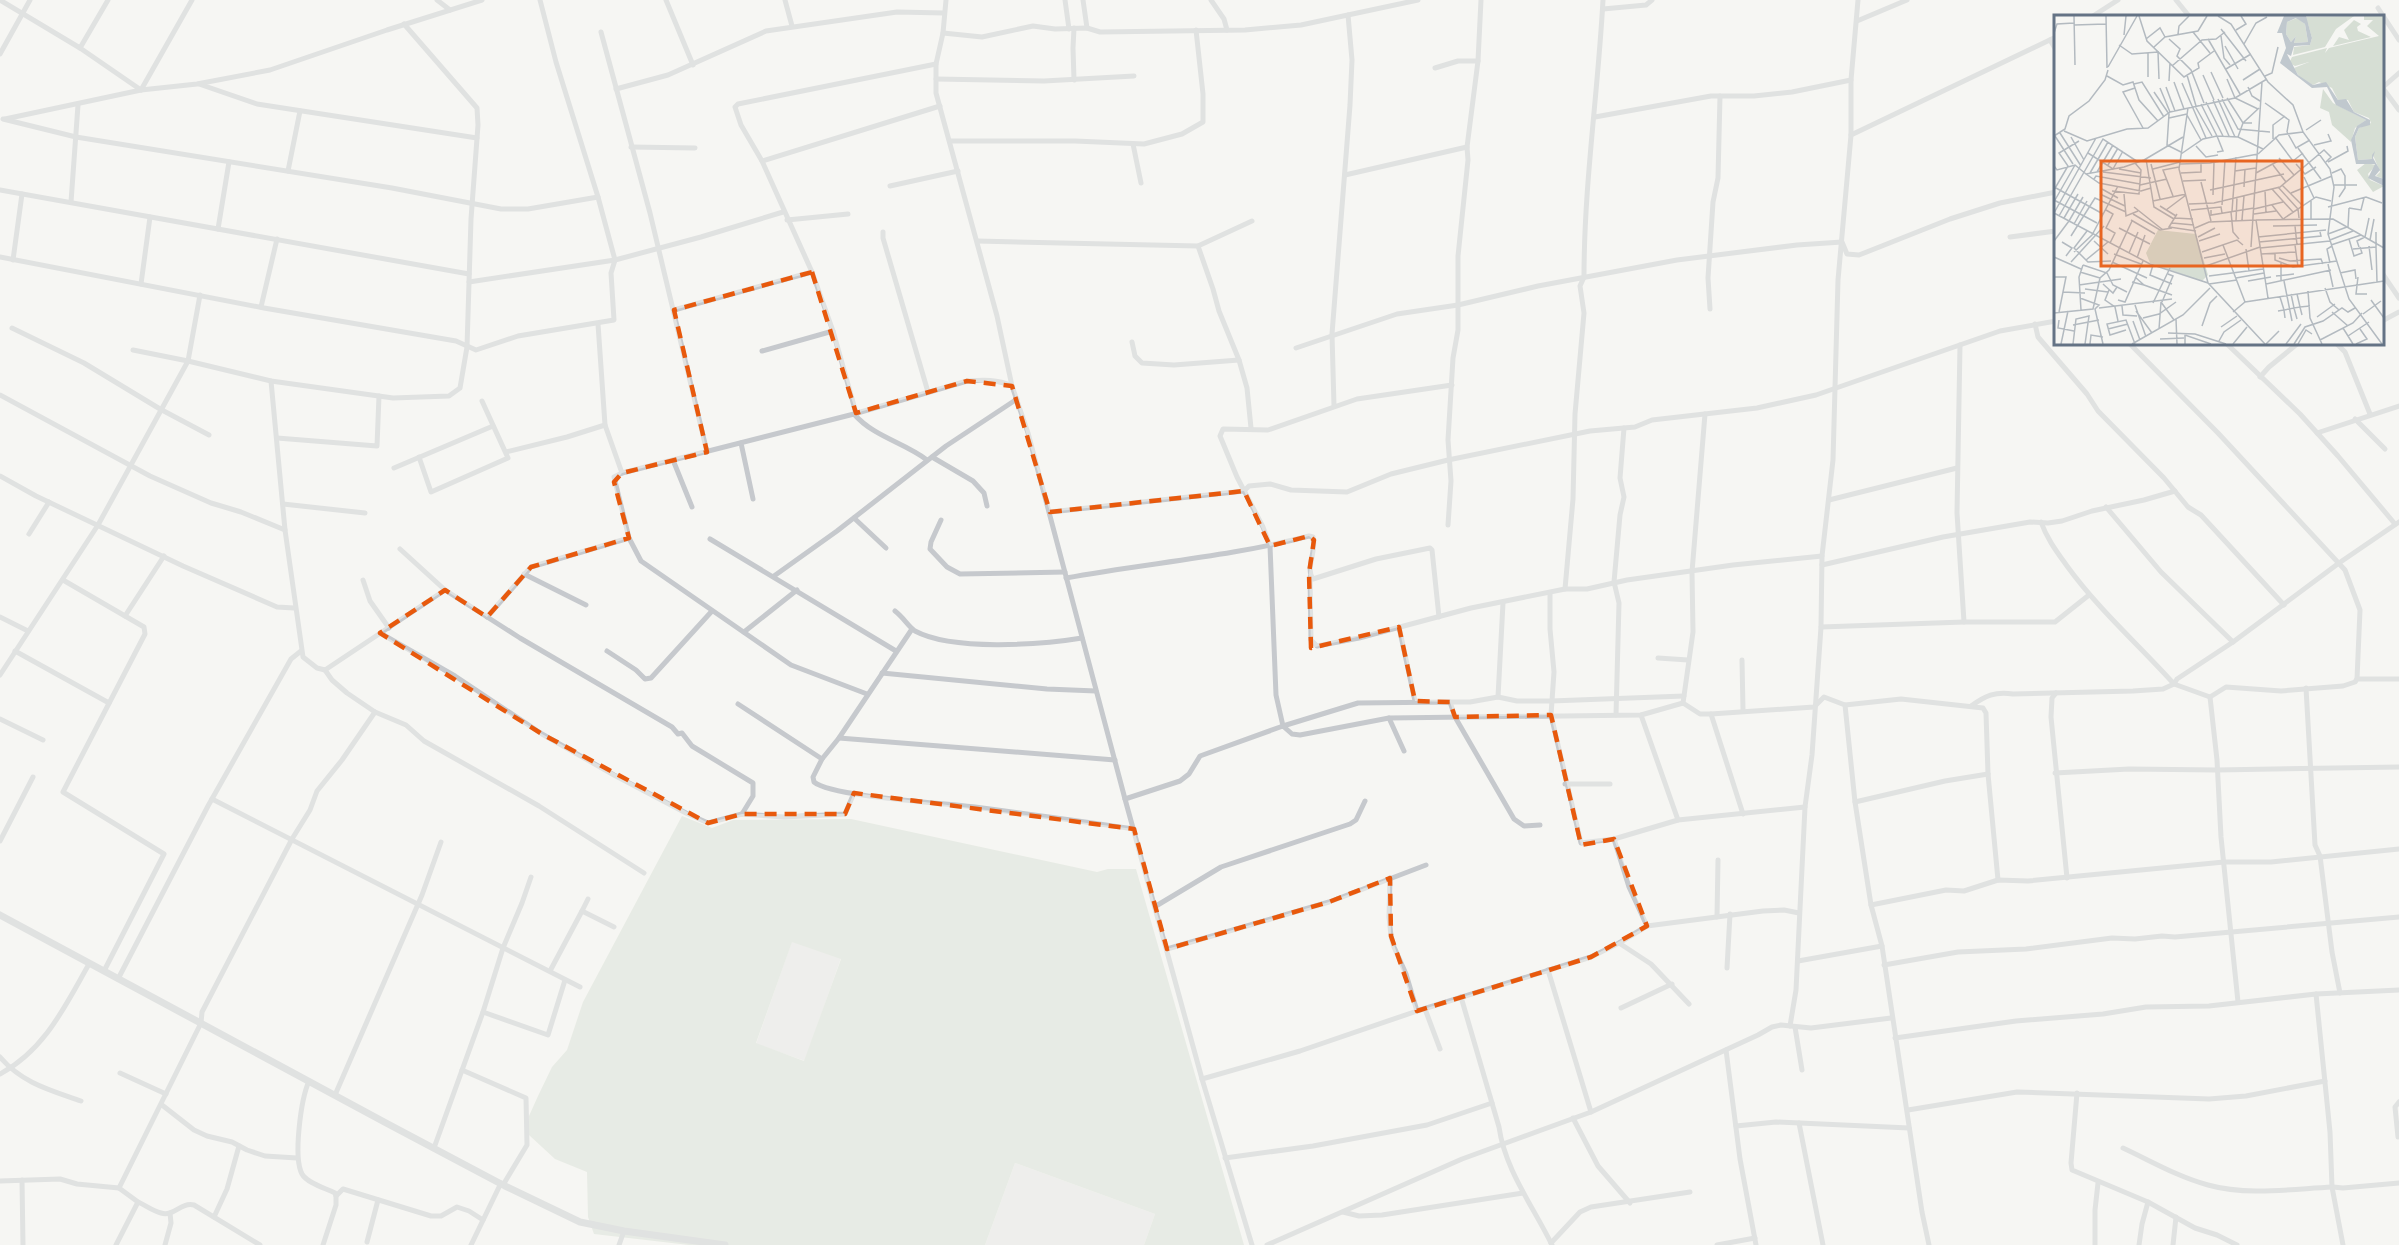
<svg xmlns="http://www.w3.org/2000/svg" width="2399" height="1245" viewBox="0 0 2399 1245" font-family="'Space Grotesk',sans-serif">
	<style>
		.built { fill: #e4e5e4 }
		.green { fill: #d6ded4; fill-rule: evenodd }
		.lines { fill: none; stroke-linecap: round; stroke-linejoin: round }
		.minor { stroke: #c6c9cd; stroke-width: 5 }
		.tertiary { stroke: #c6c9cd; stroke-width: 7 }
		.marked { fill: none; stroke: #e8590c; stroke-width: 4.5; stroke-dasharray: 12 8; stroke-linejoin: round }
		.inset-road { fill: none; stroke: #b3bac0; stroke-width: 1.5 }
		.view { fill: #e86521; fill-opacity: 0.15; stroke: #e86521; stroke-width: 3 }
		.inset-edge { fill: none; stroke: #647385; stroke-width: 3 }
	</style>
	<rect width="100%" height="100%" fill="#f6f6f3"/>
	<g class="built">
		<path d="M792,941L841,958L805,1061L756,1044Z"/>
		<path d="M1015,1163L1155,1214L1144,1245H985Z"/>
	</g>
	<path class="green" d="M682,816L712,828L733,820L851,819L1097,872L1108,869H1136L1244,1245H1144L1155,1214L1015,1163L985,1245H689L594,1234L588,1217L587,1172L555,1159L529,1135V1116L538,1096L552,1067L567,1050L583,1002ZM792,942L841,959L804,1061L756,1043Z"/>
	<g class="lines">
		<g class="minor">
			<path d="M0,0L80,48L141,90L192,0"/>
			<path d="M437,0L450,10"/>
			<path d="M666,0L693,65"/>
			<path d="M785,0L792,26"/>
			<path d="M946,0L943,33L936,64V93L997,316L1012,386L1028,433L1125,799L1202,1079L1252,1245"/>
			<path d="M1065,0L1069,29"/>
			<path d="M1083,0L1087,28"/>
			<path d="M1211,0L1224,19L1227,30"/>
			<path d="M2176,0L2189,16"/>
			<path d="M2378,8L2399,40"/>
			<path d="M1603,9L1646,5L1652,0"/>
			<path d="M2093,16L2118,0"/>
			<path d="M1857,21L1907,0"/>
			<path d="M601,32L650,213L707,452"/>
			<path d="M943,33L982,37L1033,26L1055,29L1087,28L1100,32L1245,30L1301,25L1418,0"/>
			<path d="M2050,40L2056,50"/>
			<path d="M80,48L108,0"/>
			<path d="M0,54L30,0"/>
			<path d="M1435,68L1458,61H1478"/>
			<path d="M936,79L1044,81L1134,76"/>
			<path d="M1074,80L1073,48L1074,28"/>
			<path d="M199,84L257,104L477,138"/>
			<path d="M2382,87L2399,110"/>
			<path d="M2382,88L2399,73"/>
			<path d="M616,89L668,75L766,31L897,12L944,13"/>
			<path d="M1595,117L1711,96H1754L1792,92L1851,80"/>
			<path d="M3,119L76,137L392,188L501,209H528L598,197"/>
			<path d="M5,119L141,90L197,84L270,70L387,30L482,0"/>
			<path d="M1851,135L2056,37"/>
			<path d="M950,141H1075L1144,144L1182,134L1203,122V94L1196,30"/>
			<path d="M1133,144L1141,183"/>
			<path d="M631,147L695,148"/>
			<path d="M762,161L940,106"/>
			<path d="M288,171L300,111"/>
			<path d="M1345,175L1467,147"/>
			<path d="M890,186L958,171"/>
			<path d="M0,190L469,274"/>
			<path d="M71,202L78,105"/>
			<path d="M787,220L848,214"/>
			<path d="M218,229L229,162"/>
			<path d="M883,232V238L928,392"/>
			<path d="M2010,237L2056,231"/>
			<path d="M977,241L1198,246L1252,221"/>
			<path d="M1198,246L1213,289L1219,311L1239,360L1247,388L1251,428"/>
			<path d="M0,257L264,308L456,341L476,350L518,336L614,320L611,273L615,260L598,197L556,62L540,0"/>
			<path d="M13,260L22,194"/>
			<path d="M2382,273L2399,298"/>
			<path d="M469,282L615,260L701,237L783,212"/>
			<path d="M141,284L150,217"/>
			<path d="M261,307L277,239"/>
			<path d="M1710,309L1708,278L1713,202L1718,178L1720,96"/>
			<path d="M674,310L812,272"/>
			<path d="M2382,321L2399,312"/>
			<path d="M598,324L605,425L622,473"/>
			<path d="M2035,324L2038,337L2087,394L2098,411L2164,478L2188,507L2201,515L2284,605"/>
			<path d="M12,328L84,363L160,409L209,435"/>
			<path d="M1132,342L1135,356L1142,363L1174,365L1239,360"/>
			<path d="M2130,344L2218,433L2345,570L2360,610L2357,679"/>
			<path d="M2227,344L2300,414L2338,456L2395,524"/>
			<path d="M2337,344L2345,352L2370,414"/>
			<path d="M1960,345L1957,513L1964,622"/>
			<path d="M1296,348L1397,314L1458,305L1538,286L1677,260L1797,245L1842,242L1847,254L1859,255L1950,219L2000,203L2056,192"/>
			<path d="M133,350L188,361L271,381L393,398L449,396L460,388L467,347L471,219L478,125L477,108L404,24"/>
			<path d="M762,351L833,331"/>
			<path d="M2260,377L2269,367L2297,344"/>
			<path d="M271,381L285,530L303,657L317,668L325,670L445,590"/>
			<path d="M1452,385L1357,399L1268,430L1223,429L1220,436L1237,477L1263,527L1270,546L1276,695L1283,726L1358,703L1450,702L1455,717L1514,819L1524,826L1540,825"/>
			<path d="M0,395L150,476L211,503L241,512L285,530"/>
			<path d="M1334,406L1332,334L1350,105L1352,60L1348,15"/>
			<path d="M856,413L833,331L812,272L762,161L741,125L735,107L738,104L936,64"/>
			<path d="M854,414C874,437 903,442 927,460"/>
			<path d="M2355,419L2385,449"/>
			<path d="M2317,433L2399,406"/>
			<path d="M277,438L377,446L379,396"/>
			<path d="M741,443L753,499"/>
			<path d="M506,452L567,437L605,425"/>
			<path d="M419,457L431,492L508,458L482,401"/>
			<path d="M932,457L973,481L984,493L987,506"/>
			<path d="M673,460L692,507"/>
			<path d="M394,468L493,426"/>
			<path d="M0,476L36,496L183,566L277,607L294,608"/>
			<path d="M1829,500L1957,468"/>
			<path d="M283,504L365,513"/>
			<path d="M2106,507L2161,572L2233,642"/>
			<path d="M1050,512L1244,491L1249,486L1270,484L1291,490L1347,492L1391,474L1448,460L1590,431L1635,427L1652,420L1757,408L1816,395L2000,331L2056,321"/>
			<path d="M854,518L886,548"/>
			<path d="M941,520L931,542L930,549L947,567L960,574L1065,572"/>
			<path d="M2041,522C2047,539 2057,552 2067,566C2099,610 2138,644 2174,684L2177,679L2233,642L2339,563L2399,522"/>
			<path d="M1448,525L1451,481L1448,440L1453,358L1458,330V256L1468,160L1467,147L1478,61L1481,0"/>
			<path d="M29,534L49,502"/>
			<path d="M710,539L896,651"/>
			<path d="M400,549L445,590L520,638L672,727L678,734L682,733L692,746L753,783V796L742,814"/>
			<path d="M1822,565L1943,537L2030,522L2048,523L2062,521L2092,511L2144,500L2175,491"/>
			<path d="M524,574L586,605"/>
			<path d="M774,576L837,531L946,446L1017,399"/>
			<path d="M1310,577L1311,640L1317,646L1359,638L1471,608L1565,589H1587L1627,580L1733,565L1822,556"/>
			<path d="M1066,578C1147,563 1229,557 1309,536L1313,537C1317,550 1305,569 1313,579L1376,559L1430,548L1432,550L1439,617"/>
			<path d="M63,580L144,627L145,634L63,792L164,854L104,971"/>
			<path d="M363,580L370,601L389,628"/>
			<path d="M1565,589L1573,499L1575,414L1584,313L1580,286L1584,277C1584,184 1598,93 1603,0"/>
			<path d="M1550,593V629L1554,672L1551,715L1581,843L1614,839L1678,820L1805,807"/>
			<path d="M895,611C903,617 909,627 915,631C952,651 1040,645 1082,638"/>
			<path d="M125,616L164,556"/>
			<path d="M0,617L28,631"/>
			<path d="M487,617L531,567L629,538"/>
			<path d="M1399,627L1415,701"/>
			<path d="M1821,627L1964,622H2055L2089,595"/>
			<path d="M912,629L839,738L822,759L813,777L814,782C832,797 945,803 975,807C1028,814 1081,821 1134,829"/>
			<path d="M744,632L797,590"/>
			<path d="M380,633L455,676L542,734L614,775L686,813L708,823L742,814L784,817L845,814L854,793"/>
			<path d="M15,651L109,703"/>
			<path d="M607,651L636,670L645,679L651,678L712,611"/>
			<path d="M1658,658L1688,660"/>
			<path d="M1742,660L1743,710"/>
			<path d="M325,670L332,680L347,693L375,712L406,725L424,741L539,806L644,873"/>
			<path d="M882,673L1047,689L1096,691"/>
			<path d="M0,675L98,525L188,361L200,295"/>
			<path d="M2306,688L2315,845L2320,856L2332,952L2340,993"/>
			<path d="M2056,693L2052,698L2051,717L2067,878"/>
			<path d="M867,694L791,665L641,561L629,538L614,477L622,473L854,414L967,381C983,380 997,379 1012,386"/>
			<path d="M1498,697L1503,603"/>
			<path d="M2210,697L2217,760L2221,837L2238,1002"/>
			<path d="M2210,697L2226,687L2281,691L2343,686L2355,682L2357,679H2399"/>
			<path d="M1450,702H1470L1498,697L1517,701H1551L1684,696"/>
			<path d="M1683,703L1693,632L1692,572L1705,414"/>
			<path d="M738,704L822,759"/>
			<path d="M1845,705L1901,699L1983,708L1986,713L1988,774L1998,880"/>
			<path d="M1971,706C1985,696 1995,691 2013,694L2133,691L2163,689L2174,684L2210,697"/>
			<path d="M1711,714L1743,814"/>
			<path d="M1616,715L1619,603L1614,582L1620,515L1624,497L1620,478L1624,428"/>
			<path d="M1641,715L1678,820"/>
			<path d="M1389,718L1404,751"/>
			<path d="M0,719L43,740"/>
			<path d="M839,738L1115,760"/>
			<path d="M2055,773L2129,769L2217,770L2399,767"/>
			<path d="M1565,784H1610"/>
			<path d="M212,799L580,987"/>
			<path d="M1125,799L1180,781L1189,774L1200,756L1283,726L1292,734L1300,735L1389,718L1641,715L1683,703L1700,714H1711L1814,707L1824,697L1845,705L1855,802L1871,905L1882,946L1922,1212L1929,1245"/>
			<path d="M1855,802L1945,781L1988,774"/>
			<path d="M292,839L310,810L317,791L342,760L375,712"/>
			<path d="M1614,839L1629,887L1647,926"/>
			<path d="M0,841L33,777"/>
			<path d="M1390,878L1389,917L1391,936L1394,947L1406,974L1417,1011"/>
			<path d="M1871,905L1946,890L1964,891L1998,880L2028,881L2224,862H2271L2399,849"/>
			<path d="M1156,906L1221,867L1350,824L1356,820L1365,801"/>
			<path d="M582,911L588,899"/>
			<path d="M1717,917L1718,860"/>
			<path d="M1619,943L1647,926L1763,911L1784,910L1799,913"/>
			<path d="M1167,949L1329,902L1426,865"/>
			<path d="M1798,961L1882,946"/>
			<path d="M1884,965L1958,952L2026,949L2112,938L2135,939L2162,936L2175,937L2399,917"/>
			<path d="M1727,968L1730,914"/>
			<path d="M1548,970L1591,1112"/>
			<path d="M550,971L582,911L614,927"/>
			<path d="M118,979L208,806L291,659L301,651"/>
			<path d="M2316,994L2330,1132L2332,1187L2343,1245"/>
			<path d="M1461,997L1499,1127C1505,1170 1533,1206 1552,1245"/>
			<path d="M1621,1008L1672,984"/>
			<path d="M1425,1009L1440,1049"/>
			<path d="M483,1012L548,1035L565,980"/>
			<path d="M1790,1026L1796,990L1805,807L1812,755L1821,627L1822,556L1833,460L1838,280L1851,135V80L1858,0"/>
			<path d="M1795,1027L1802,1070"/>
			<path d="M1895,1038L2016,1021L2103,1014L2146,1007L2209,1006L2316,994L2399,990"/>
			<path d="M1726,1050L1740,1159L1756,1245"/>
			<path d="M0,1057C22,1083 50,1090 81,1101"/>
			<path d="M462,1070L526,1098L527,1145L503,1185"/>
			<path d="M120,1073L166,1094"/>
			<path d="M0,1074C45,1050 65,1006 89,964"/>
			<path d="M1202,1079L1300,1051L1417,1011L1591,957L1619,943L1651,964L1689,1004"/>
			<path d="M309,1081C301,1099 293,1157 302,1174C307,1183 325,1188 335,1193L336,1196"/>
			<path d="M2077,1093L2071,1163L2072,1170L2148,1202L2195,1228L2217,1235L2237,1245"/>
			<path d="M335,1095L422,895L441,842"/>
			<path d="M162,1105L194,1130L207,1136L232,1142L247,1150L265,1156L297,1158"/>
			<path d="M1908,1110L2017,1092L2209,1099L2246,1096L2325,1081"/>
			<path d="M1573,1118L1598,1166L1630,1203"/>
			<path d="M1799,1123L1823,1245"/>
			<path d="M1736,1126L1776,1122L1909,1128"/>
			<path d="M2398,1137L2395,1107L2399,1102"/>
			<path d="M434,1148L483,1012L503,948L522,903L531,877"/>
			<path d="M2123,1148C2151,1161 2178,1177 2208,1185C2247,1196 2292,1189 2332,1187"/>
			<path d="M1225,1158L1313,1146L1427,1125L1492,1103"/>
			<path d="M22,1180L23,1245"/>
			<path d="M0,1181L60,1179L77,1184L119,1188"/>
			<path d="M2333,1187L2343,1188L2399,1183"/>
			<path d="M138,1202C145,1205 153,1211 161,1213C174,1217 180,1202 194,1205L260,1245"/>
			<path d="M1343,1212L1359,1216L1382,1215L1523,1193"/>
			<path d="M214,1217L227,1189L239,1146"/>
			<path d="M367,1242L378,1200"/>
			<path d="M1551,1243L1580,1212L1591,1207L1690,1192"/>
			<path d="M116,1245L138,1202L119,1188L201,1023L202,1012L292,839"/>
			<path d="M165,1245L171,1223L170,1213"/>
			<path d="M323,1245L336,1205V1196L343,1189L431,1216H441L457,1207L469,1211L483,1220"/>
			<path d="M471,1245L501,1183"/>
			<path d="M619,1245L624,1231"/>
			<path d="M1267,1245L1462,1159L1591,1112L1758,1035L1772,1027L1781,1025L1811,1028L1891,1018"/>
			<path d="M1717,1245L1755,1238"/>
			<path d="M2095,1245V1210L2098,1183"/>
			<path d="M2139,1245L2142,1224L2148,1202"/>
			<path d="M2173,1245L2176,1217"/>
		</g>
		<path class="tertiary" d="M0,915L388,1124L505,1186L580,1222L624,1231L725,1245"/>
	</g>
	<path d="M0 0H2399V1245H0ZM812,272L856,413L967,381L1012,386L1050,512L1244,491L1270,546L1309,536L1314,540L1309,573L1311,648L1399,627L1415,701L1450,702L1455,717L1551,715L1581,845L1614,839L1647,926L1591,957L1417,1011L1391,936L1390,878L1329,902L1167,949L1134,829L854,793L845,814H742L708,823L542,734L380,633L445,590L487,617L531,567L629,538L614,482L622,473L707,452L674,310Z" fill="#f6f6f3" fill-opacity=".55" fill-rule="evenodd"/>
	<path class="marked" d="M812,272L856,413L967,381L1012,386L1050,512L1244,491L1270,546L1309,536L1314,540L1309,573L1311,648L1399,627L1415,701L1450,702L1455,717L1551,715L1581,845L1614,839L1647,926L1591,957L1417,1011L1391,936L1390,878L1329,902L1167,949L1134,829L854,793L845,814H742L708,823L542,734L380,633L445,590L487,617L531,567L629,538L614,482L622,473L707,452L674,310Z"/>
	<g transform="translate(2054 15)">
		<rect width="330" height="330" fill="#f6f6f3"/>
		<path d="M244,1L251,2L300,1L282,14L271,32L239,40L240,32L256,30L258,23L254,9ZM310,1H330V164L322,161L326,157L319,140L318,144L304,145L301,122L305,113L317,108L315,103L300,97L294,85H284L278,73L265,67L259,70L246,63L240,53L255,47L241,51L235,48L238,42L273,33L271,38L275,33L325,21L313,11L319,5H310ZM243,3L251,9L254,27L240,28L242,21L237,27L232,19L233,7ZM300,5L307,9L303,12L304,16L317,22L279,31L285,22L295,25L290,15ZM269,74L279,88L312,105L301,113L297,127L278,110L275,97L266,93ZM312,148L322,150L314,159L316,165L330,171L319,177L303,155ZM104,215L142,219L154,260L148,266L96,248L92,238Z" fill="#d6ded4"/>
		<path d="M230,1H252L258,23L256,30L240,31L237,41L233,39L244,60L259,70L272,67L284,85L292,84L300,97L316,105V110L305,113L301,122L304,145L318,144V140L321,136L319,143L326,155L321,161L330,164V171L314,163L321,149H302L297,125L303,111L312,105L282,90L273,72L258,73L226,48L232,33L228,18H223ZM242,3L251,9L254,27L240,28L242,21L237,27L232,19L233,7Z" fill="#c0c8ce" fill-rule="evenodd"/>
		<path class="inset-road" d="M20,1L21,50M52,1L53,53M85,1L93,26L130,62L145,53L144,48L160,36M164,1L177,9L214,67L239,90L249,117L276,154L280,172L274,219L295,284L328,329M20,10L52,9M167,14L192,46M182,15L192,9L187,1M139,17L156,38M0,18L3,9L20,8M124,19L125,11L135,1M70,20L72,1M167,21L170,43L176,50M92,24L106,13L111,22M115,24L126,34L123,41L137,55L150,88M154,24L186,79M190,29L202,8L213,2M65,30L78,39L104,37L105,64M171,31L184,54M100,32L111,22L144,16L153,1M94,38V62M118,51L148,25L162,24L171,17M54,52L83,1M172,54L197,39M157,57L169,83M133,60L142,91M149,60L160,85M53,61L69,70L79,67L85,85L104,106M211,61L218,58L224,32M173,64L181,83L204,94M189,65L206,54M115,66L116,48M120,67L130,94M128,68L152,123M80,69L88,67L110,102M112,72L121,96M194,72L198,81L206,86M81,73L69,77L89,113M106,73L116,97M100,77L115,99L113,130L127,137M173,83L189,108H198M164,84L181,122M168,84L184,114L216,117M159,85L175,121M152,87L169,121M211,88L235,105L233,117M147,89L163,121M141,91L158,121M134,93L125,154L154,268M133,100L147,125M115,103L133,99M252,115L267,105M10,116L33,126L73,114L94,113L116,97L181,83L213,64M233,117L242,133L256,125M6,118L27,151M0,121L11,114L15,101L35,86L51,65L54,55M1,121L19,149M163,121L169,136L163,137M17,122L30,145M184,122L189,108L205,93M221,122L239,146L249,138M219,124V110L231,101M260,130L277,126L274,119M142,131L152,142L164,140M244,133L267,164M34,138L59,154L69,136M127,139L149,124L163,121L184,122L209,134M204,139L225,120L249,117M225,143L240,160M92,144L100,192L120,204M274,147L294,136L293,131M97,149L106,184M126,149L156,148L204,139M242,149L251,159L262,152M54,150L64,133M219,150L232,167M0,151L3,155L21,150L32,159L70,152L90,145L129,122M65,154L87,158M99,154L126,147M181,156L202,153M43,157L59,130M49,157L97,163M36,158L54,127M127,158L147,157V149M202,158L226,145M278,158L287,154L291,161V173L285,182M32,159L45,168L87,176L97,173M250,162L260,183M40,164L42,161L86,169M129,166L152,165M147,167L157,206M86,170L113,164M228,170L248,190M280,170H303M190,172L191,154M224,172L244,194L245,203M2,173L49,199M48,174L64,183M218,174L239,197M0,175L14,151L5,138L25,126M156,175L230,159M211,175L212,198M58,176L85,179L87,155L81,148M237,178L278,161M46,179L71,191M70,179L72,201L84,196M159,180L160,147M119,181L109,155L125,152M0,185L43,208M1,185L21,150M257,185V204M99,186L132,179M135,189L160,188L226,172L270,135L277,142L272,147M168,190L171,145M218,190L229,204L262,182L277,186M106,191L122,201M80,192L109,215M274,192L312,182L328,188M295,193L307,195L310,183M200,194L229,187M52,195L59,199L52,213L61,218L56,228M112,195L132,180M137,195L167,192L168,198M157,195V200L200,193M178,196L182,142M177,197L179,217L185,224M0,198L96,249L154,268L211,329M0,198L42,123M79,199L106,215L118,213M123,199L115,212L142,216M200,199L222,196M5,201L49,124L84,147M10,203L24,179M121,203L139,204M77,205L101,219M188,205L190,181M202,205L279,204L330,233M15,206L29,182M182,206L183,182M118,208L140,210M20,209L33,186M219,211L263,210M241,211L243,230M294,212L295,193M65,213L96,229M141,213L155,207L202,205L214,283M33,216L20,233L34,247L57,246M274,219L293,212M17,221L41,183L72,197M144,222L161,213M204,222L272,215M295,224L300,241L308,238L306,232M276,225L299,216M316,225L320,204M0,226L15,206M40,226L54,239M145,226L166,219M8,227L18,233L12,241M205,227L267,221L266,217M169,230L191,287M241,230L244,252M277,230L307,220M315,231L318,255M197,232L208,67M305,232L303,226L311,222L315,203M322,232L323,267M206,233L276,226M192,234L195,256M299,234L322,232V217M20,237L38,220L64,171M148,237L183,225L189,230M75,238L84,217M221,238V245L239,252L283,246M60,239L87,249M207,239L242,237M0,242L27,254M83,243L91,220M150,243L171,239M225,243L236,246L267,244L269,249M32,245L54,227M17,247L50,211M58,247L93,263M227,247V266M276,248L273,234L278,231M274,249L279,272M29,250L53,258L59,270L73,277M99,250L96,260L118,269M152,251L206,232M26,257L46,263M286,258L301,255L302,264M155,261L209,254M222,261L240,259M0,262H12L5,297M304,262L302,279H313M182,263L210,258M194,266L217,262M230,266L238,306M78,267L90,270L81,262M49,269L59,278L63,272M155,269L183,265M212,269L277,255M25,270L67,264M90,270L118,280M271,273L276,287L285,295M31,274L54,277M55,275L51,285L61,292L64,306M254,276L256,303L268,329M9,277L31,278M237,279L240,293L246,292L248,300M243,279L246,292L256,291M26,283L45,290L41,294L49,329M64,285L71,287L89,246M317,285L330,303M107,287L120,305M108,287L119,261L114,259M99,288L116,253M81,290L92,322M68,291L69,300L83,301M45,293L118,284M27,295L25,262L29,250M82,296L98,318M224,296L230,295L226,282M179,297L191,287L330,266M278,297L294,311M0,298L39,294L46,263L55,255L78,206M309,299L327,286M263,302L281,289M89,303L105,299L122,287M231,303L230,295L240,293L243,304M122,304L123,329M5,305L4,313L20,316M79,306L86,325M19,310L45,305M148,311L156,288L163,281M167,312L183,301M289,313L299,329M54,314L74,309M105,314L107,287M72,315L56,320L53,309L72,305L81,329M114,318L141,319L172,329M294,321L315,307M106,324L130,323M266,325L299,308L308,298M165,326L170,317L187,305M7,329L14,296M19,329L22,304L35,301L31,329M36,329L37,320L49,322M78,329L129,300L156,273M131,329V320L157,329M179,329L193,312M212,329L225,316M232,329L247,309M240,329L251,312L269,306L288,293L294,297L301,293M244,329L252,315L258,319M302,329L313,324L306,314"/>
		<path class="view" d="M47,146H248V251H47Z"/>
		<rect width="330" height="330" class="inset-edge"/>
	</g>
</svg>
